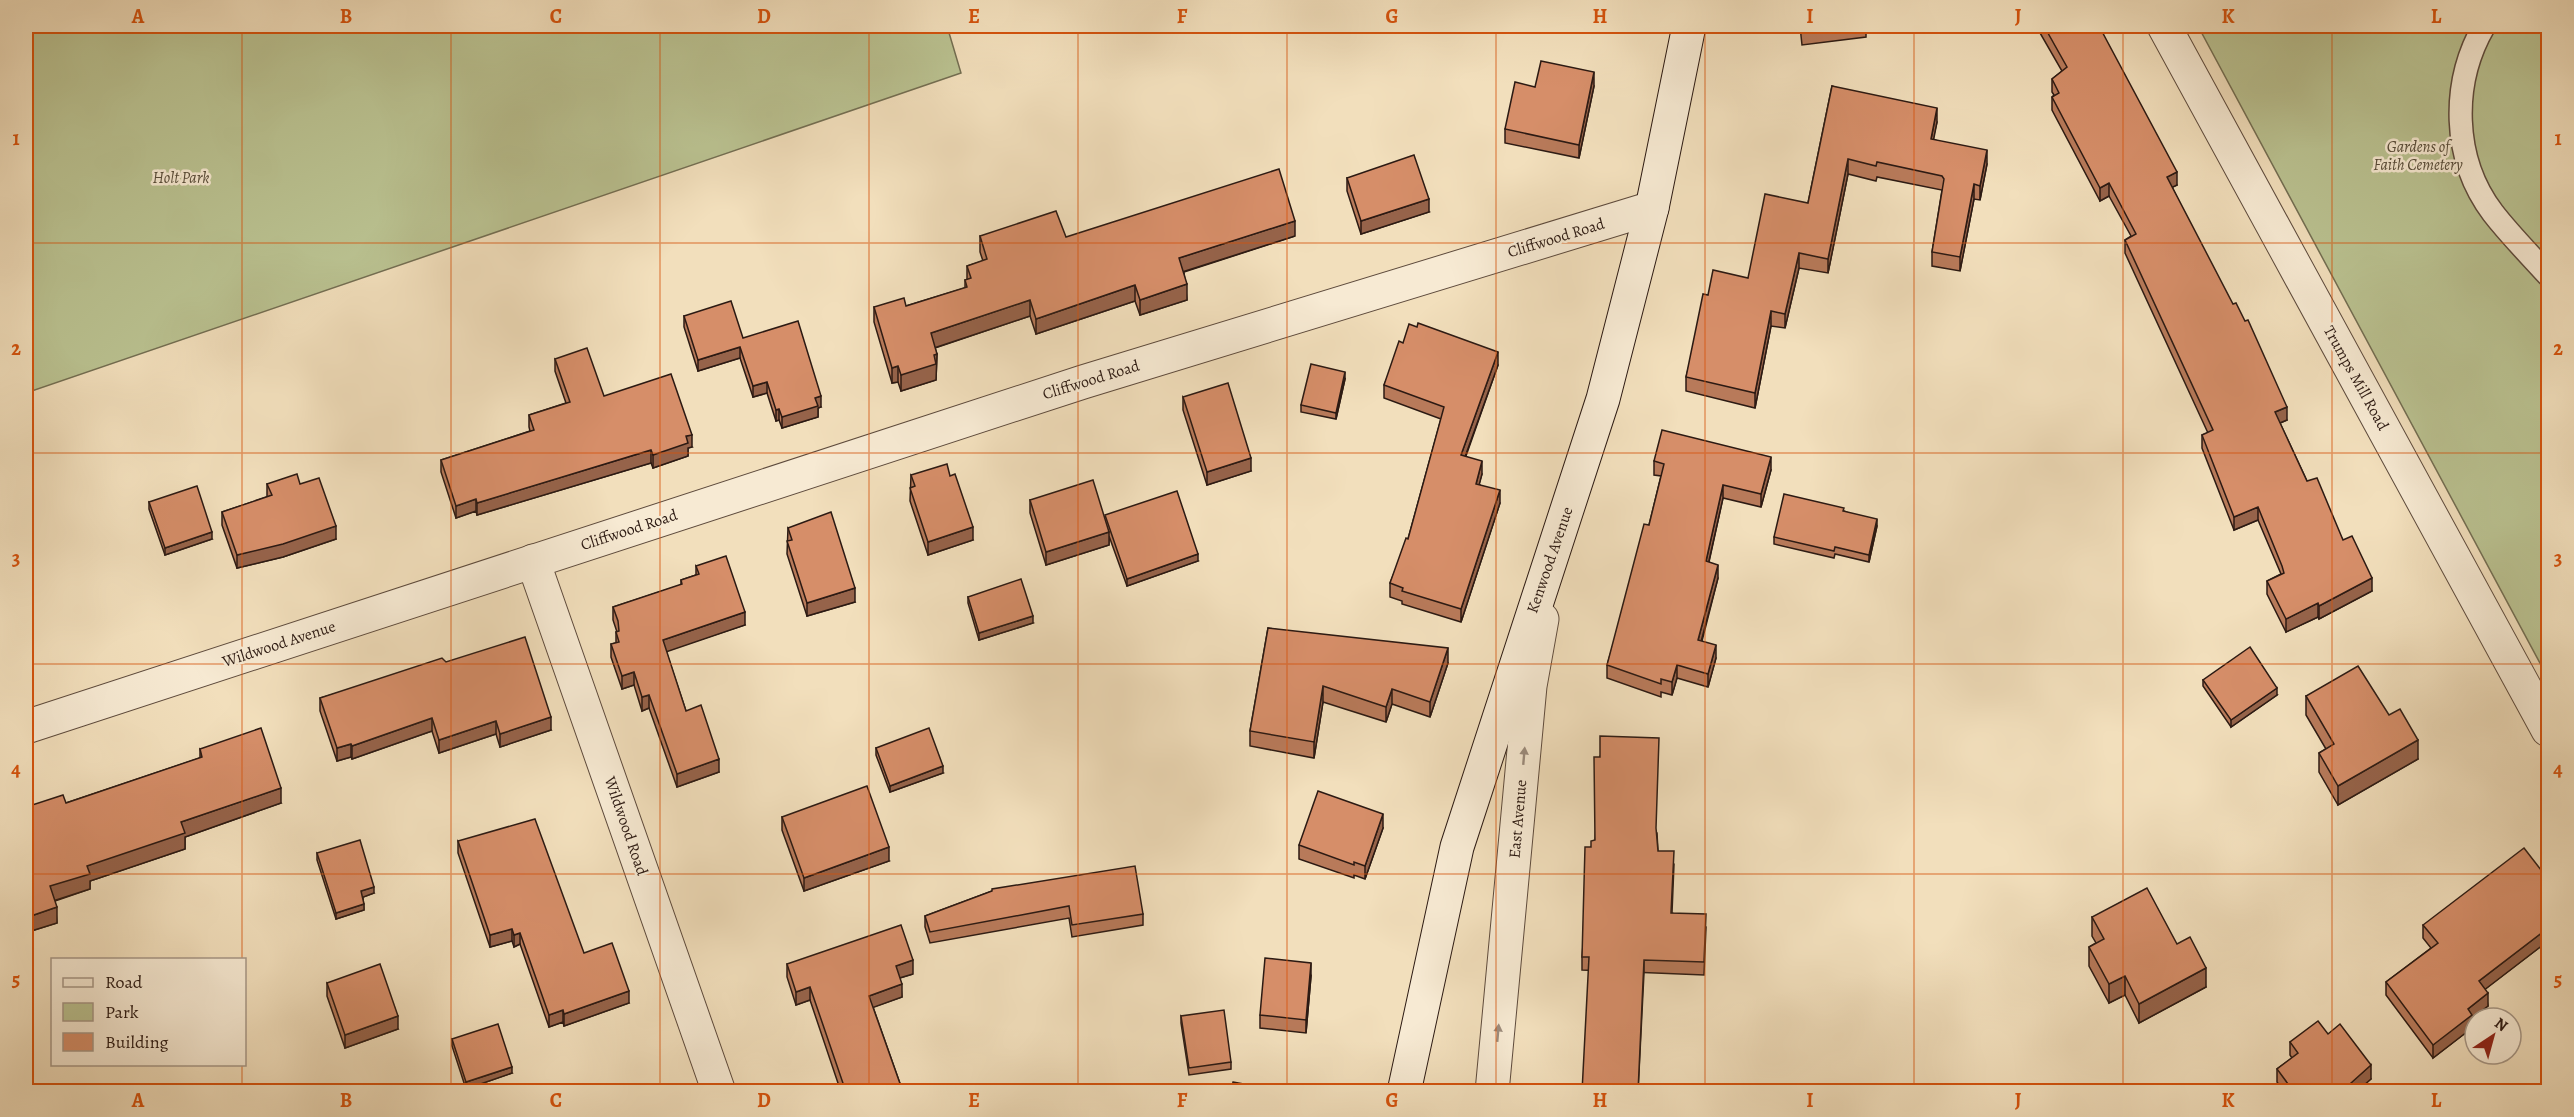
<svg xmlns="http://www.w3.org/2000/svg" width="2574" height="1117" viewBox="0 0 2574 1117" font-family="Alegreya,serif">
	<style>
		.green { fill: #bac291; stroke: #736e52; stroke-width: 1.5 }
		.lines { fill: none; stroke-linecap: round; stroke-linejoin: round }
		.lane-casing { stroke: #5e4b3d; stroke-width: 25 }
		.street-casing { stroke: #5e4b3d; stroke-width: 35 }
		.secondary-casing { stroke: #2c1a13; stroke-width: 35 }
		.lane { stroke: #f7ead3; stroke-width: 22 }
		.street { stroke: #f7ead3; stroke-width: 33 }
		.secondary { stroke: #f7ead3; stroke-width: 33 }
		.wall { fill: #b87a5a; stroke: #2c1a13; stroke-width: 1.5 }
		.shaded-wall { fill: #96634a; stroke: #2c1a13; stroke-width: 1.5 }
		.building { fill: #d68e69; stroke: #2c1a13; stroke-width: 1.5 }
		.oneway { fill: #9c8c7d }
		.grid { fill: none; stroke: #d5530d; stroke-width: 1.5; stroke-opacity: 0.55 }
		.labels { text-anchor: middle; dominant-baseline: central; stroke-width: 5; stroke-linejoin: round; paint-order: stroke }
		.park-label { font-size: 16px; font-style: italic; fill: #574c39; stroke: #f7ead3 }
		.street-label { font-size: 16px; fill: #2c1a13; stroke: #f7ead3 }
		.neatline { fill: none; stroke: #d5530d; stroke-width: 2 }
		.grid-label { font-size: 20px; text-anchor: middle; font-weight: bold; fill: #d5530d }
	</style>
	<rect width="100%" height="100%" fill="#f2dfbc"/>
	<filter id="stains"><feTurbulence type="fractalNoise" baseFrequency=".00333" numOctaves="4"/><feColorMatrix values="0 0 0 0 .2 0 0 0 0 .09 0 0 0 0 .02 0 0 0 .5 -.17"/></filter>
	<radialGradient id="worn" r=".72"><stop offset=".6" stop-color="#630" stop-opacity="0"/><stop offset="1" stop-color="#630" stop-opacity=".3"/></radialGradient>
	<g class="green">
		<path d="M26,26H947L961,73L26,393Z"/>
		<path d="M2198,26H2548V678Z"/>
	</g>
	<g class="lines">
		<defs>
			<path id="lane" d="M2484,26C2451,83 2452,159 2493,213C2510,235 2530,255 2548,275"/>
			<g id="street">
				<path d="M2164,26L2548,730"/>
				<path d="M533,561L719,1092"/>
				<path d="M26,727L1083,382L1652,208"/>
				<path d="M1492,1092L1530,686L1542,619"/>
			</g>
			<path id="secondary" d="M1404,1092L1457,847L1603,399L1652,208L1689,26"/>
		</defs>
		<use href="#lane" class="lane-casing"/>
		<use href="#street" class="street-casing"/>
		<use href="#secondary" class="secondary-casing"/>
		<use href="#lane" class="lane"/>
		<use href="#street" class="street"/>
		<use href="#secondary" class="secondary"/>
	</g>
	<g class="wall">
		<path d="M1800,26H1866V37L1802,45Z"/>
		<path d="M2036,26H2099L2177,185L2172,187L2287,420L2280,423L2307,481L2343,540L2372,591L2319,619L2318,617L2286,632L2267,594V581L2281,574L2258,520L2234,530L2202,448V435L2208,433L2125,253V240L2131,236L2109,196L2100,201L2052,110V97L2054,95L2052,92V79L2062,71Z"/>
		<path d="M1594,86L1579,158L1505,143V129L1535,87Z"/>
		<path d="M1832,86L1937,122L1933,139L1987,164L1980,200L1974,199L1960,271L1932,266V252L1942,190L1877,177L1876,181L1848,174L1828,273L1799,268L1785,328L1771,326L1755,408L1686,391V377L1708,295L1748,278L1808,203Z"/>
		<path d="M1347,178L1429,212L1361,234L1347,191Z"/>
		<path d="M980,236L1066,237L1295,236L1184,272L1187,300L1140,315L1135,301L1036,334L1030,316L935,348L937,354L936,380L901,391L898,382L892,383L874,322V307L906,306L965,288V280H967V266L983,261L980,252Z"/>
		<path d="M684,316L743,338L821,407L818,408V417L782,428L779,420L776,421L767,393L753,397L740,358L698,371L684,327Z"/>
		<path d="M1403,343L1498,365L1466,456L1482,474L1479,484L1500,503L1461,622L1402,604V601L1390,597V583L1408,539L1441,419L1384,398V385Z"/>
		<path d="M555,359L604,396L692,447L688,448V456L653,468L651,463L477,515L476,511L456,518L441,472V460L530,431L529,427V415L566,403L555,371Z"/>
		<path d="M1345,379L1336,419L1301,412V405Z"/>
		<path d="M1183,397L1251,471L1207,485L1183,410Z"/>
		<path d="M1654,461L1771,470L1761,507L1723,498L1709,562L1718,578L1702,641L1716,658L1708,687L1677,678L1672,695L1661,692V697L1607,678V665L1649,525L1661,476L1654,475Z"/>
		<path d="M911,475L973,540L928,555L910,501Z"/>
		<path d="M267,484H300L336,539L283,557L237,568L222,525V512L267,497Z"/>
		<path d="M1030,500L1105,517L1198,561L1127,586L1109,536V545L1046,565L1030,513Z"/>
		<path d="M149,502L212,539L165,555L149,509Z"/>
		<path d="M1844,511L1877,526L1869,562L1835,554L1834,558L1774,544V537Z"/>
		<path d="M788,528L855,602L807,616L787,554Z"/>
		<path d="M696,566L745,625L666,651L686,711L719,772L677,787L649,708L642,711L634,685L622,689L611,657V644L616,643V632H617L613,620V607L681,585V580L696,575Z"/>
		<path d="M968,597L1033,623L979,640L968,603Z"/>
		<path d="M1268,628L1448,663L1430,717L1392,704L1386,722L1323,702L1314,758L1250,746V731Z"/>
		<path d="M446,662L551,730L500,747L496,734L439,753L432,731L352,759L351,757L337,761L320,711V698Z"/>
		<path d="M2203,680L2277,695L2231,727L2203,686Z"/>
		<path d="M2306,696L2389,715L2418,759L2338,805L2319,772V753L2326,749L2306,715Z"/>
		<path d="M876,748L943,773L890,792L876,755Z"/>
		<path d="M200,749L281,803L185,837V849L90,881V889L55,901L57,923L28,932L26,925V807L66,803L200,758Z"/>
		<path d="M1600,757L1657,833L1658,851L1674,864L1672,913L1706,927L1704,975L1582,970V957L1591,847L1595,840Z"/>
		<path d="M782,817L889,861L804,891L782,830Z"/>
		<path d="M1383,828L1365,879L1354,875V878L1299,859V845Z"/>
		<path d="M458,841L629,1003L564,1026L563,1022L549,1027L520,944L514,947L512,941L490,947L458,853Z"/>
		<path d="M317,853L374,893L363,897L364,910L336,919L317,860Z"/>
		<path d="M992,891L1143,914V925L1072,937L1069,918L930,943L925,927V916Z"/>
		<path d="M2092,917L2177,944L2206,987L2139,1023L2125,995L2109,1003L2089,966V947L2096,943L2092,936Z"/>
		<path d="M2423,925L2548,941L2485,989L2488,1006L2472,1018V1028L2433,1058L2386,995V982L2431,948L2423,938Z"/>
		<path d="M787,964L913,974L900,978L902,997L873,1007L903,1092H841L810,1000L796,1005L787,977Z"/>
		<path d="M1311,976L1306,1033L1260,1028V1015Z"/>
		<path d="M327,983L398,1029L345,1048L327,996Z"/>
		<path d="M1181,1016L1231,1062V1069L1189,1075L1181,1023Z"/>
		<path d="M2328,1034L2371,1079L2356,1092H2284L2277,1082V1069L2292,1058L2290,1055V1042Z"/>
		<path d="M452,1039L512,1073L466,1089L452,1046Z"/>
	</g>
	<g class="shaded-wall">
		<path d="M1594,72V86L1579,158V145Z"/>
		<path d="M1937,108V122L1931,153V139Z"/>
		<path d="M1987,150V164L1980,200V186Z"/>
		<path d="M1848,159V174L1828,273V259Z"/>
		<path d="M2177,172V185L2167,190V177Z"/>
		<path d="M2109,183V196L2100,201V188Z"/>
		<path d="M1974,184V199L1960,271V257Z"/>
		<path d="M1429,199V212L1361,234V221Z"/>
		<path d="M1295,221V236L1179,273V258Z"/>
		<path d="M1799,253V268L1785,328V314Z"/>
		<path d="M1187,284V300L1140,315V300Z"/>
		<path d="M1135,285V301L1036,334V319Z"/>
		<path d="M1030,300V316L931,349V333Z"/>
		<path d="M1771,311V326L1755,408V393Z"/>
		<path d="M740,347V358L698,371V360Z"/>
		<path d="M1498,352V365L1461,468V455Z"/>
		<path d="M937,354L936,380L901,391V375L934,355Z"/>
		<path d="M898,366V382L892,383V368Z"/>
		<path d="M1345,372V379L1336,419V413Z"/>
		<path d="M767,382V393L753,397V386Z"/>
		<path d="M821,396V407L818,408V417L782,428V417L815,398Z"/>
		<path d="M2287,407V420L2275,425V412Z"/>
		<path d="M779,409V420L776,421V410Z"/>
		<path d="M692,435V447L688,448V456L653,468V455L686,436Z"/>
		<path d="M651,450V463L477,515V503Z"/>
		<path d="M1771,457V470L1761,507V494Z"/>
		<path d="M1251,458V471L1207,485V472Z"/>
		<path d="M1482,461V474L1476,497V484Z"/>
		<path d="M1723,485V498L1706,574V561Z"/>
		<path d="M1500,490V503L1461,622V609Z"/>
		<path d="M476,499V511L456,518V506Z"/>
		<path d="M2258,507V520L2234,530V517Z"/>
		<path d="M1877,519V526L1869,562V555Z"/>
		<path d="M336,526V539L283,557L237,568V555Z"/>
		<path d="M973,527V540L928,555V542Z"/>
		<path d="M212,532V539L165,555V548Z"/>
		<path d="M1109,532V545L1046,565V552Z"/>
		<path d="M1198,554V561L1127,586V579Z"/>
		<path d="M1718,565V578L1698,653V640Z"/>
		<path d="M2372,578V591L2319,619V606Z"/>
		<path d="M855,588V602L807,616V603Z"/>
		<path d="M2318,603V617L2286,632V619Z"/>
		<path d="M745,612V625L663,653V640Z"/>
		<path d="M1033,616V623L979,640V633Z"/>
		<path d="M1716,645V658L1708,687V674Z"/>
		<path d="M1448,648V663L1430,717V702Z"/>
		<path d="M1677,665V678L1672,695V682Z"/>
		<path d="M634,672V685L622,689V676Z"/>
		<path d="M1323,686V702L1314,758V742Z"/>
		<path d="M2277,688V695L2231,727V720Z"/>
		<path d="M1392,689V704L1386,722V707Z"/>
		<path d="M649,695V708L642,711V697Z"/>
		<path d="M551,717V730L500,747V734Z"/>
		<path d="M432,718V731L352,759V746Z"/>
		<path d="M496,721V734L439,753V740Z"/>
		<path d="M2418,740V759L2338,805V786Z"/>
		<path d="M351,744V757L337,761V748Z"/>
		<path d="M719,759V772L677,787V774Z"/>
		<path d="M943,766V773L890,792V786Z"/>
		<path d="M281,788V803L185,837V849L90,881V889L50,902V886L87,866L181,822Z"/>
		<path d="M1383,814V828L1365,879V866Z"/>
		<path d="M889,847V861L804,891V878Z"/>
		<path d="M374,887V893L361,898V891Z"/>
		<path d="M364,904V910L336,919V913Z"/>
		<path d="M57,907V923L28,932V917Z"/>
		<path d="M2548,928V941L2479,994V981Z"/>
		<path d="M512,929V941L490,947V935Z"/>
		<path d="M520,933V944L514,947V935Z"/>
		<path d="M913,960V974L896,979V966Z"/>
		<path d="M1644,960V973L1638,1092Z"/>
		<path d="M1311,963V976L1306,1033V1020Z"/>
		<path d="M2206,968V987L2139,1023V1004Z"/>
		<path d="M2125,976V995L2109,1003V984Z"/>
		<path d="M902,984V997L869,1009V996Z"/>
		<path d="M810,987V1000L796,1005V992Z"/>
		<path d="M629,991V1003L564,1026V1014Z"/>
		<path d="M2488,993V1006L2472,1018V1028L2433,1058V1045L2468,1009Z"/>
		<path d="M563,1010V1022L549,1027V1015Z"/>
		<path d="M398,1016V1029L345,1048V1035Z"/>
		<path d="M2371,1065V1079L2356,1092H2340Z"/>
		<path d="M512,1067V1073L466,1089V1082Z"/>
	</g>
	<g class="building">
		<path d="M1802,26H1849L1802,32Z"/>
		<path d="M2044,26H2099L2177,172L2167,177L2233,304L2236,303L2245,321L2248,320L2287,407L2275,412L2307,481L2317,478L2343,540L2352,536L2372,578L2319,606L2318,603L2286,619L2267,581L2284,573L2282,566L2258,507L2234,517L2202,435L2213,430L2125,240L2136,234L2109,183L2100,188L2052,97L2059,93L2052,79L2067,67Z"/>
		<path d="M1541,61L1594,72L1579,145L1505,129L1515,82L1535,87Z"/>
		<path d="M1832,86L1937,108L1931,139L1987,150L1980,186L1974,184L1960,257L1932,252L1944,179L1942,176L1877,162L1876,166L1848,159L1828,259L1799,253L1785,314L1771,311L1755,393L1686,377L1703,294L1708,295L1713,270L1748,278L1765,194L1808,203Z"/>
		<path d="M1414,155L1429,199L1361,221L1347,178Z"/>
		<path d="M1279,169L1295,221L1179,258L1187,284L1140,300L1135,285L1036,319L1030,300L931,333L937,354L934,355L936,364L901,375L898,366L892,368L874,307L904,298L906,306L967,287L965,280L971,278L967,266L987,259L980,236L1056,211L1066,237Z"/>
		<path d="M731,301L743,338L798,321L821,396L815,398L818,406L782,417L779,409L776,410L767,382L753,386L740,347L698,360L684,316Z"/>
		<path d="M1418,323L1498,352L1461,455L1482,461L1476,484L1500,490L1461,609L1402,591L1403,588L1390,583L1406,538L1408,539L1444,407L1384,385L1399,341L1403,343L1409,324L1417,327Z"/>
		<path d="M587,348L604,396L671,374L692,435L686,436L688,443L653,455L651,450L477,503L476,499L456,506L441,460L534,430L529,415L570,402L555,359Z"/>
		<path d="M1311,364L1345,372L1336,413L1301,405Z"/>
		<path d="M1228,383L1251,458L1207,472L1183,397Z"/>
		<path d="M1662,430L1771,457L1761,494L1723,485L1706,561L1718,565L1698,640L1716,645L1708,674L1677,665L1672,682L1661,679V684L1607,665L1644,524L1649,525L1664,464L1654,461Z"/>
		<path d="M947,464L950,476L955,474L973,527L928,542L910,488L915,486L911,475Z"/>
		<path d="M297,474L300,484L319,478L336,526L283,544L237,555L222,512L272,495L267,484Z"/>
		<path d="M1093,480L1109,532L1046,552L1030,500Z"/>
		<path d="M197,486L212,532L165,548L149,502Z"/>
		<path d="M1177,491L1198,554L1127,579L1105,515Z"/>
		<path d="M1784,494L1844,508L1843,511L1877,519L1869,555L1835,547L1834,551L1774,537Z"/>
		<path d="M831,512L855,588L807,603L787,541L792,540L788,528Z"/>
		<path d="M726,556L745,612L663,640L686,711L701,705L719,759L677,774L649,695L642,697L634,672L622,676L611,644L619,642L616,632L619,631L618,621L613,607L682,584L681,580L699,574L696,566Z"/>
		<path d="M1021,579L1033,616L979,633L968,597Z"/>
		<path d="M1268,628L1448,648L1430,702L1392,689L1386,707L1323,686L1314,742L1250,731Z"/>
		<path d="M525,637L551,717L500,734L496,721L439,740L432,718L352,746L351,744L337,748L320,698L442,658L446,662Z"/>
		<path d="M2250,647L2277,688L2231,720L2203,680Z"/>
		<path d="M2358,666L2389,715L2400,709L2418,740L2338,786L2319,753L2334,744L2306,696Z"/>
		<path d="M261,728L281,788L181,822L185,833L87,866L90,874L50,886L57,907L28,917L26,909V807L63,795L66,803L202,757L200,749Z"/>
		<path d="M929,728L943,766L890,786L876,748Z"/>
		<path d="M1600,736L1659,738L1656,828L1658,851H1674L1671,913L1706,914L1704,962L1644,960L1638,1092H1582L1589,957H1582L1585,847H1591V841L1595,840L1594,757H1600Z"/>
		<path d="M867,786L889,847L804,878L782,817Z"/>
		<path d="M1318,791L1383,814L1365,866L1354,862V865L1299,845Z"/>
		<path d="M535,819L584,953L612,943L629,991L564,1014L563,1010L549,1015L520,933L514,935L512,929L490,935L458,841Z"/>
		<path d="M360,840L374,887L361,891L364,904L336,913L317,853Z"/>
		<path d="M2524,848L2548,879V928L2479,981L2488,993L2468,1009L2472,1015L2433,1045L2386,982L2438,943L2423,925Z"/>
		<path d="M1135,866L1143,914L1072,925L1069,906L930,932L925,916L992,891V889Z"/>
		<path d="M2147,888L2177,944L2190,937L2206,968L2139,1004L2125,976L2109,984L2089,947L2104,939L2092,917Z"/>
		<path d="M901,925L913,960L896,966L902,984L869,996L903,1092H846L810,987L796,992L787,964Z"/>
		<path d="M1265,958L1311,963L1306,1020L1260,1015Z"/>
		<path d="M380,964L398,1016L345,1035L327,983Z"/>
		<path d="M1224,1010L1231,1062L1189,1068L1181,1016Z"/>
		<path d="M2318,1021L2328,1034L2340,1024L2371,1065L2341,1092H2294L2277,1069L2298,1053L2290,1042Z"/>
		<path d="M498,1024L512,1067L466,1082L452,1039Z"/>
		<path d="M1233,1082L1286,1092H1231Z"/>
		<path d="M2208,1085L2213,1092H2199Z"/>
	</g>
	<defs><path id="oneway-solid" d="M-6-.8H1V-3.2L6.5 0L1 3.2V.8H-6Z" transform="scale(1.5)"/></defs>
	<g class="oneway">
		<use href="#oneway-solid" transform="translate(1524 756) rotate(-85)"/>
		<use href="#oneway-solid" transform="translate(1498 1033) rotate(-85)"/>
	</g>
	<path class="grid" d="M242,26V960M451,26V1092M660,26V1092M869,26V1092M1078,26V1092M1287,26V1092M1496,26V1092M1705,26V1092M1914,26V1092M2123,26V1092M2332,26V1092M26,243H2548M26,453H2548M26,664H2548M26,874H2548M242,1064V1092"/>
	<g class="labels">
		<g class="park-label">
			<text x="2418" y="147">Gardens of<tspan x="2418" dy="18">Faith Cemetery</tspan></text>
			<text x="181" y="178">Holt Park</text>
		</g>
		<g class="street-label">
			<text transform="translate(1556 238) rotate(-17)">Cliffwood Road</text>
			<text transform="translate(2356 378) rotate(61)">Trumps Mill Road</text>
			<text transform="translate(1091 380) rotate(-17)">Cliffwood Road</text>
			<text transform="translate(629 530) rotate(-18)">Cliffwood Road</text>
			<text transform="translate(1550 560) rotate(-71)">Kenwood Avenue</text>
			<text transform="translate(279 644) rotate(-18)">Wildwood Avenue</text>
			<text transform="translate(1518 819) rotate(-85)">East Avenue</text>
			<text transform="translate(626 826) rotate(71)">Wildwood Road</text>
		</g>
	</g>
	<rect width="2574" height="1117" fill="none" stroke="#f2dfbc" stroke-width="66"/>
	<rect x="51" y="958" width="195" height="108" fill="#f7ead3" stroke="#a69786" stroke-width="1.5"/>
	<rect x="63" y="978" width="30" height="9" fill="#f7ead3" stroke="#a69786" stroke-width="1.5"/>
	<text x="105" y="988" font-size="18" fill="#2c1a13">Road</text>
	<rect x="63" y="1003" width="30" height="18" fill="#bac291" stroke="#a69786" stroke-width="1.5"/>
	<text x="105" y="1018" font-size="18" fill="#2c1a13">Park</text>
	<rect x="63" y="1033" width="30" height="18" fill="#d68e69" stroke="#a69786" stroke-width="1.5"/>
	<text x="105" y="1048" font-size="18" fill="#2c1a13">Building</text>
	<g transform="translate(2493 1036) rotate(36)"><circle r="28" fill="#f7ead3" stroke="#a69786" stroke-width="1.5"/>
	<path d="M0-4.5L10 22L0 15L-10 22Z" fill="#8f2418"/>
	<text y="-9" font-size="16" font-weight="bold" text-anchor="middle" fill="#2c1a13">N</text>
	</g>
	<rect x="33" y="33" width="2508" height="1051" class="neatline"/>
	<g class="grid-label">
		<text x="138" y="23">A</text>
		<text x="346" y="23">B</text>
		<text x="556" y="23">C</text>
		<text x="764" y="23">D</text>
		<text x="974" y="23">E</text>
		<text x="1182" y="23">F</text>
		<text x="1392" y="23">G</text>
		<text x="1600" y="23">H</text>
		<text x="1810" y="23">I</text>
		<text x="2018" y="23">J</text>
		<text x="2228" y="23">K</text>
		<text x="2436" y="23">L</text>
		<text x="16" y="145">1</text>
		<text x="2558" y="145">1</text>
		<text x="16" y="355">2</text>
		<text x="2558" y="355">2</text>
		<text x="16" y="565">3</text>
		<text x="2558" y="565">3</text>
		<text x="16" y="776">4</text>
		<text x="2558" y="776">4</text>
		<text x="16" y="986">5</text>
		<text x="2558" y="986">5</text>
		<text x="138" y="1107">A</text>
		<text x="346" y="1107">B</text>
		<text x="556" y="1107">C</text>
		<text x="764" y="1107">D</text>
		<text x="974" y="1107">E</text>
		<text x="1182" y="1107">F</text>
		<text x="1392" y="1107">G</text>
		<text x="1600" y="1107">H</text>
		<text x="1810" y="1107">I</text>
		<text x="2018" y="1107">J</text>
		<text x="2228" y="1107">K</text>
		<text x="2436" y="1107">L</text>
	</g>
	<rect width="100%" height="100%" filter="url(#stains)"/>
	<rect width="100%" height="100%" fill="url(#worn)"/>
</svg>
